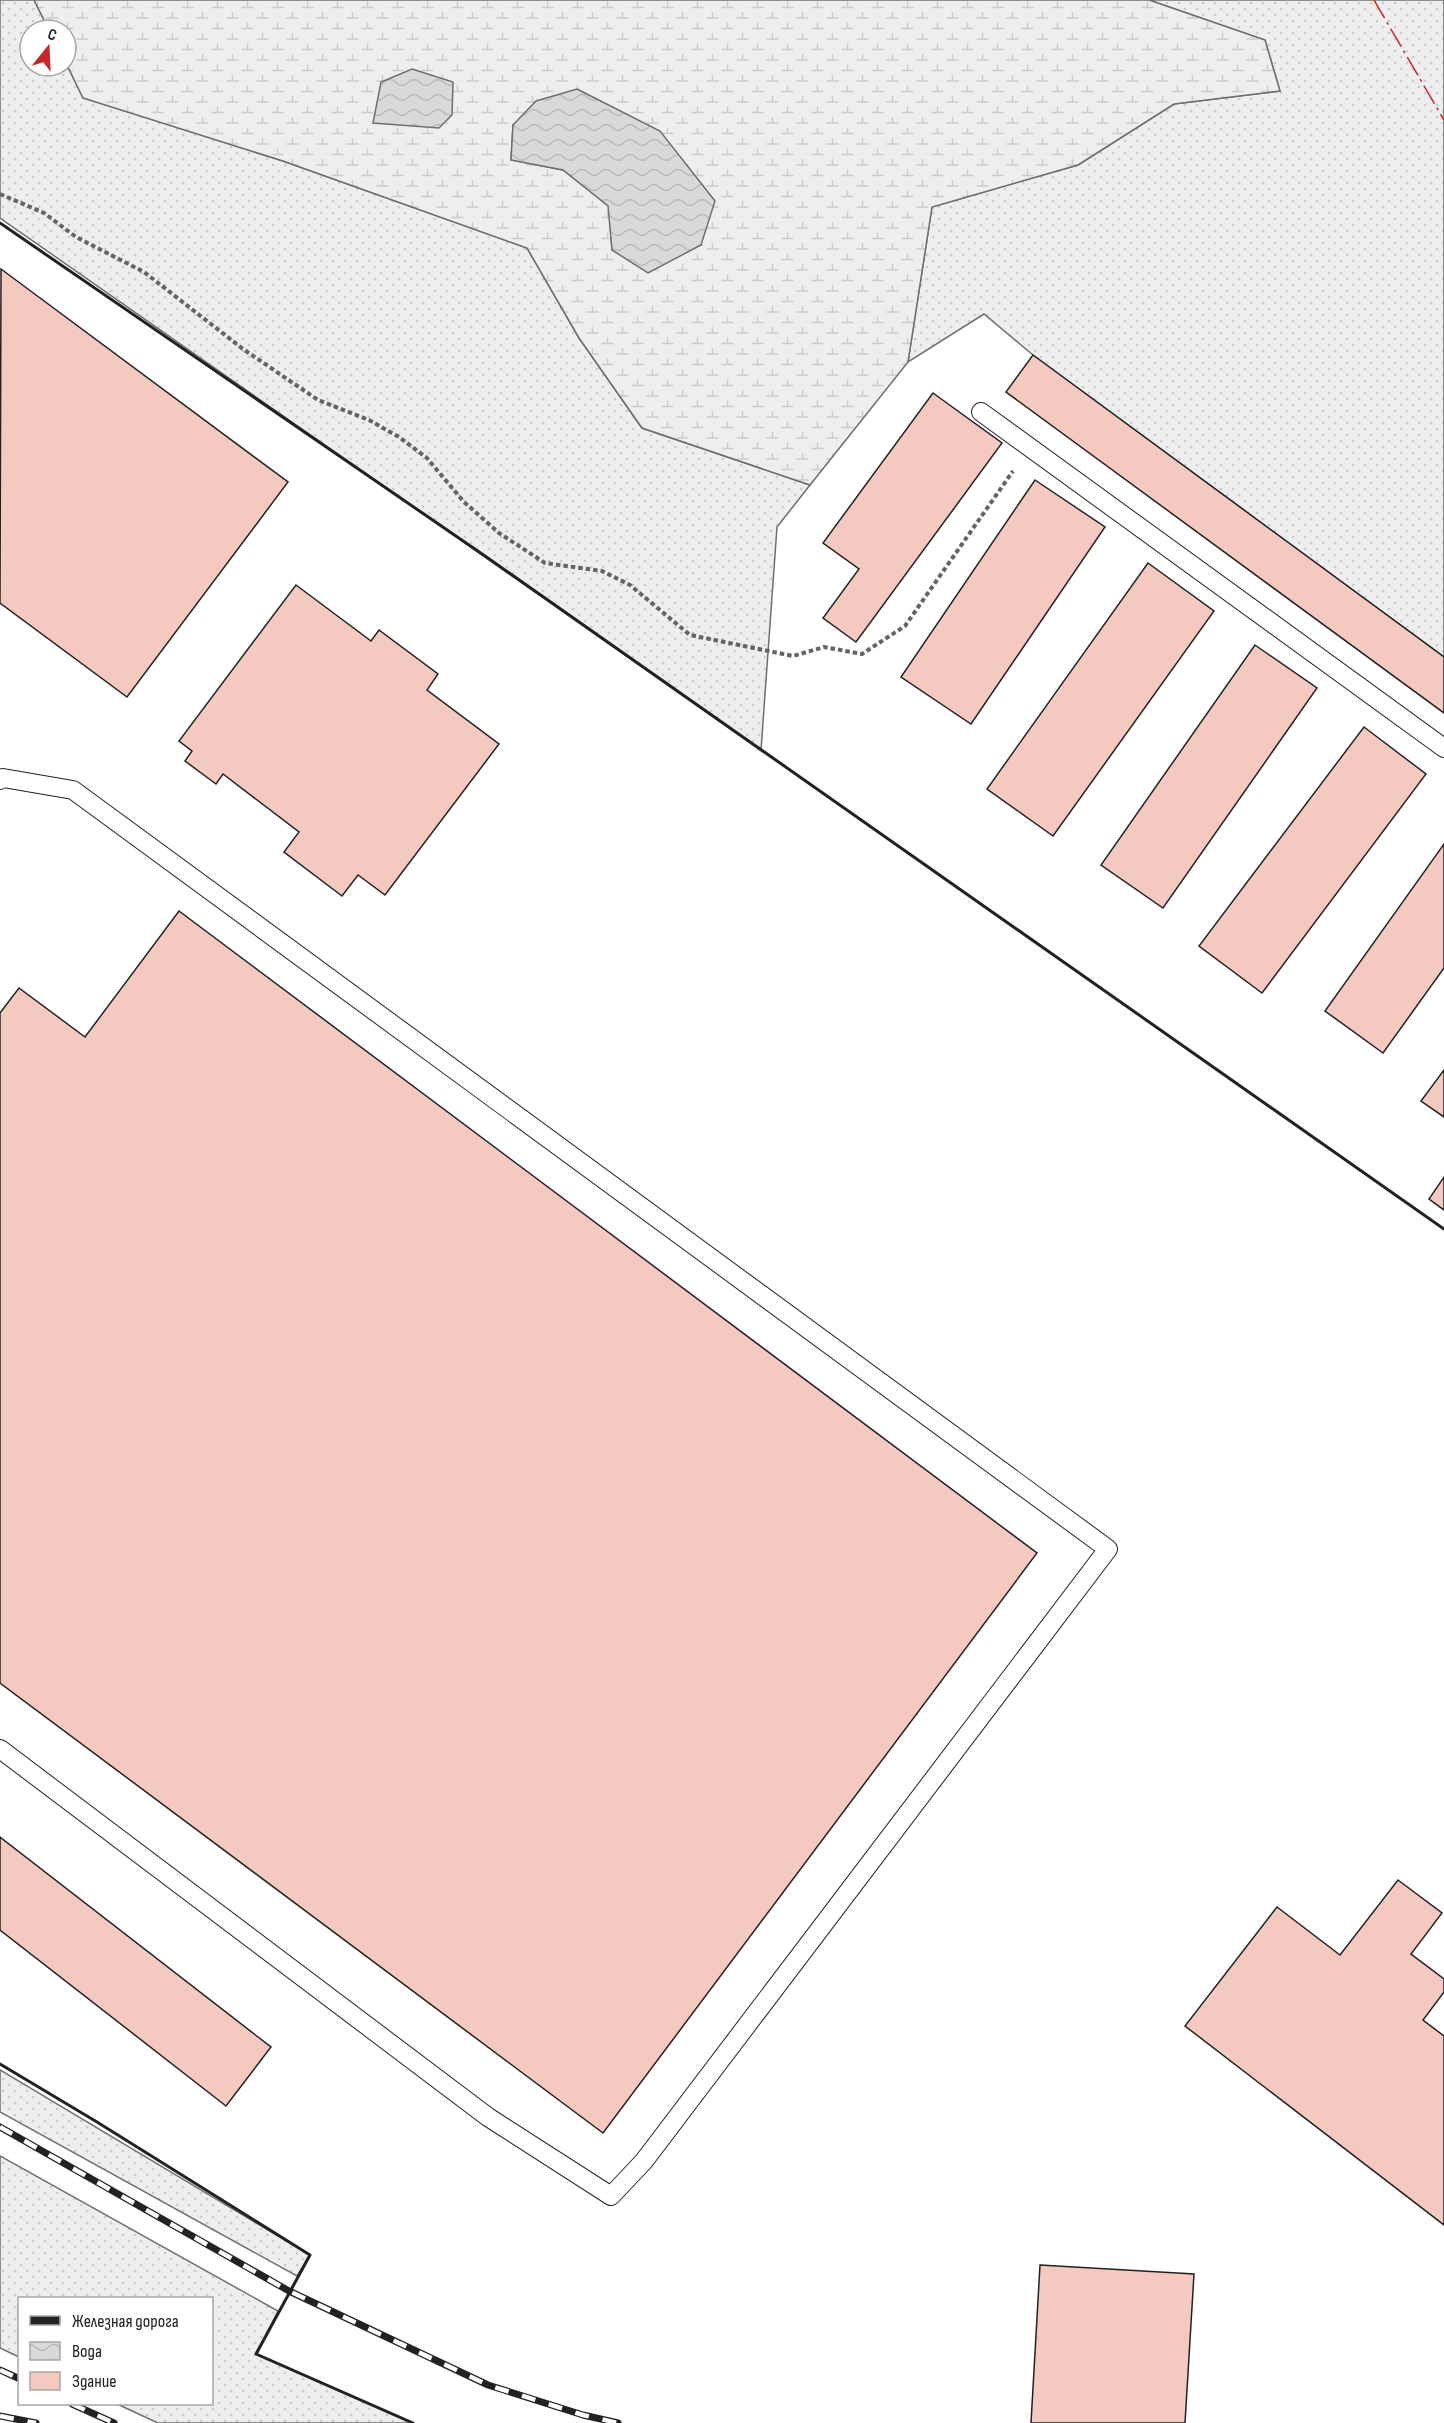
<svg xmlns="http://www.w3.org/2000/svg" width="1444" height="2423" viewBox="0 0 1444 2423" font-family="'Sofia Sans Condensed',sans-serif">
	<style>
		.grass { fill: url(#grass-dots); stroke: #6f6f6f; stroke-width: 1.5 }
		.wetland { fill: url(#wetland-marsh); stroke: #6f6f6f; stroke-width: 1.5; fill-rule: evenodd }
		.water { fill: url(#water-waves); stroke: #6f6f6f; stroke-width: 1.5 }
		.building { fill: #f3c9c0; stroke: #222; stroke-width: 1.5 }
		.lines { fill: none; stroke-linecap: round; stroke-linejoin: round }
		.lane-casing { stroke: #222; stroke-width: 20 }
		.path { stroke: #646464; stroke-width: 4; stroke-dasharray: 4.5 3; stroke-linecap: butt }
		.lane { stroke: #fff; stroke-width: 18 }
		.rail-casing { stroke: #222; stroke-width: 7 }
		.rail { stroke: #fff; stroke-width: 4.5; stroke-dasharray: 14; stroke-linecap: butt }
		.wall { stroke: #222; stroke-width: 3 }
		.power { stroke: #c62828; stroke-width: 1.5; stroke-dasharray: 21 4.5 3 4.5; stroke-linecap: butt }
	</style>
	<defs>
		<pattern id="grass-dots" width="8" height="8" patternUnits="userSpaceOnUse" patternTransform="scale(1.5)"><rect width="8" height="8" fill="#eee"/><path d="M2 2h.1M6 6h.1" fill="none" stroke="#ccc" stroke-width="1.8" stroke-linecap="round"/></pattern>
		<pattern id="wetland-marsh" width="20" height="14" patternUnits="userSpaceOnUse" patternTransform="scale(1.5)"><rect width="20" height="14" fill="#eee"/><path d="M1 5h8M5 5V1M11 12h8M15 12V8" fill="none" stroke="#ccc"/></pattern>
		<pattern id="water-waves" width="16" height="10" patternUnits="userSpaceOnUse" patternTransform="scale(1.5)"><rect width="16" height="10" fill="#d9d9d9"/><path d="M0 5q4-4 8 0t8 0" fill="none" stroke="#bababa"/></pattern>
	</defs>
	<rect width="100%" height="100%" fill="#fff"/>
	<g class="grass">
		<path d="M0,0H34L49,30H30V66H66V63L83,98L283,161L527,248L579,338L642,428L810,485L777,527L761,750L0,218Z"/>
		<path d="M1149,0H1444V657L1033,355L984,314L908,362L932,207L1078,165L1174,104L1280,91L1265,40Z"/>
		<path d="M0,2070L310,2255L297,2276L0,2112Z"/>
		<path d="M0,2156L278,2311L257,2354L413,2423H158L117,2404H212V2298H20L19,2357L0,2348Z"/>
	</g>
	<path class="wetland" d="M34,0H1149L1265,40L1280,91L1174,104L1078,165L932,207L908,362L810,485L642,428L579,338L527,248L283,161L83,98L66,63V30H49ZM513,125L701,245L612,250L609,206L563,170L511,160Z"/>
	<g class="water">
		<path d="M412,69L453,82L452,115L439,128L373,123L381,82Z"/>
		<path d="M577,89L660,131L715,201L701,245L648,273L612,250L608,206L563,170L511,160L513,125L536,101Z"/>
	</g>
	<g class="building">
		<path d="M1,269L288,482L127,697L0,603Z"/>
		<path d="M1033,355L1444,657V713L1006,392Z"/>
		<path d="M933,393L1002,443L856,642L823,618L859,569L823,543Z"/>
		<path d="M1035,480L1105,527L971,724L901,677Z"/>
		<path d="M1148,563L1214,611L1053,836L987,789Z"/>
		<path d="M296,585L371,641L379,630L438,674L427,690L499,744L385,895L358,875L342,896L284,852L299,832L223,774L216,784L185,761L192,751L179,741Z"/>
		<path d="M1255,645L1317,688L1163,908L1101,865Z"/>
		<path d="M1364,727L1426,774L1262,993L1199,946Z"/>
		<path d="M1444,844V968L1383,1053L1325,1011Z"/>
		<path d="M179,911L1037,1553L603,2133L0,1683V1013L19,988L85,1037Z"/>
		<path d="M1444,1070V1117L1421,1101Z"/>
		<path d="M1444,1177V1210L1429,1199Z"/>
		<path d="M0,1837L271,2047L226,2106L0,1930Z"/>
		<path d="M1398,1880L1442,1913L1411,1954L1444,1979V1992L1423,2020L1444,2036V2225L1185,2026L1277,1907L1340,1955Z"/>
		<path d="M1040,2265L1194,2274L1185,2423H1031Z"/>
	</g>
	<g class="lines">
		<defs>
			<g id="lane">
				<path d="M981,412L1444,748"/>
				<path d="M0,780L3,778L73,790L1108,1549L644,2161L611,2196L488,2117L0,1749"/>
			</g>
		</defs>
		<use href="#lane" class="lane-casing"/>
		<path class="path" d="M0,194L44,213L76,237L144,272L243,349L318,400L369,420L399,437L427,458L464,502L499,533L545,563L602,571L630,585L690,635L793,656L824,647L862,654L905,626L1013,471"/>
		<use href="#lane" class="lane"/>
		<defs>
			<g id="rail">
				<path d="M0,2127L289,2291L488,2385L583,2415L618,2423"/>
				<path d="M0,2370L20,2379"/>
				<path d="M72,2404L114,2423"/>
				<path d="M0,2416L36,2423"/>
			</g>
		</defs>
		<use href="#rail" class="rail-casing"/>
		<use href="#rail" class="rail"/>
		<g class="wall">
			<path d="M0,223L485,556L1444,1229"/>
			<path d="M0,2064L97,2122L310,2255L256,2354L413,2423"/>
		</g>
		<path class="power" d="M1374,0L1444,120"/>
	</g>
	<rect x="18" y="2297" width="195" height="108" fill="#ffffff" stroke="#a7a7a7" stroke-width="1.5"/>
	<rect x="30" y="2316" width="30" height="9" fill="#222222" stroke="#a7a7a7" stroke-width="1.5"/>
	<text x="72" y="2327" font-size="18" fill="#222222">Железная дорога</text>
	<rect x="30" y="2342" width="30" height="18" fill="url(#water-waves)" stroke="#a7a7a7" stroke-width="1.5"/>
	<text x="72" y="2357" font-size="18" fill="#222222">Вода</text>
	<rect x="30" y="2372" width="30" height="18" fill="#f3c9c0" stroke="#a7a7a7" stroke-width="1.5"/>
	<text x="72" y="2387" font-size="18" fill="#222222">Здание</text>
	<g transform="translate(48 48) rotate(18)"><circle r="28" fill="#ffffff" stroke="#a7a7a7" stroke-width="1.5"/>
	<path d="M0-4.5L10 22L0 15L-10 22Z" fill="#c62828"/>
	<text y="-9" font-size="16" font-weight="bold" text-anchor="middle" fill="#222222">С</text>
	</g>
</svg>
